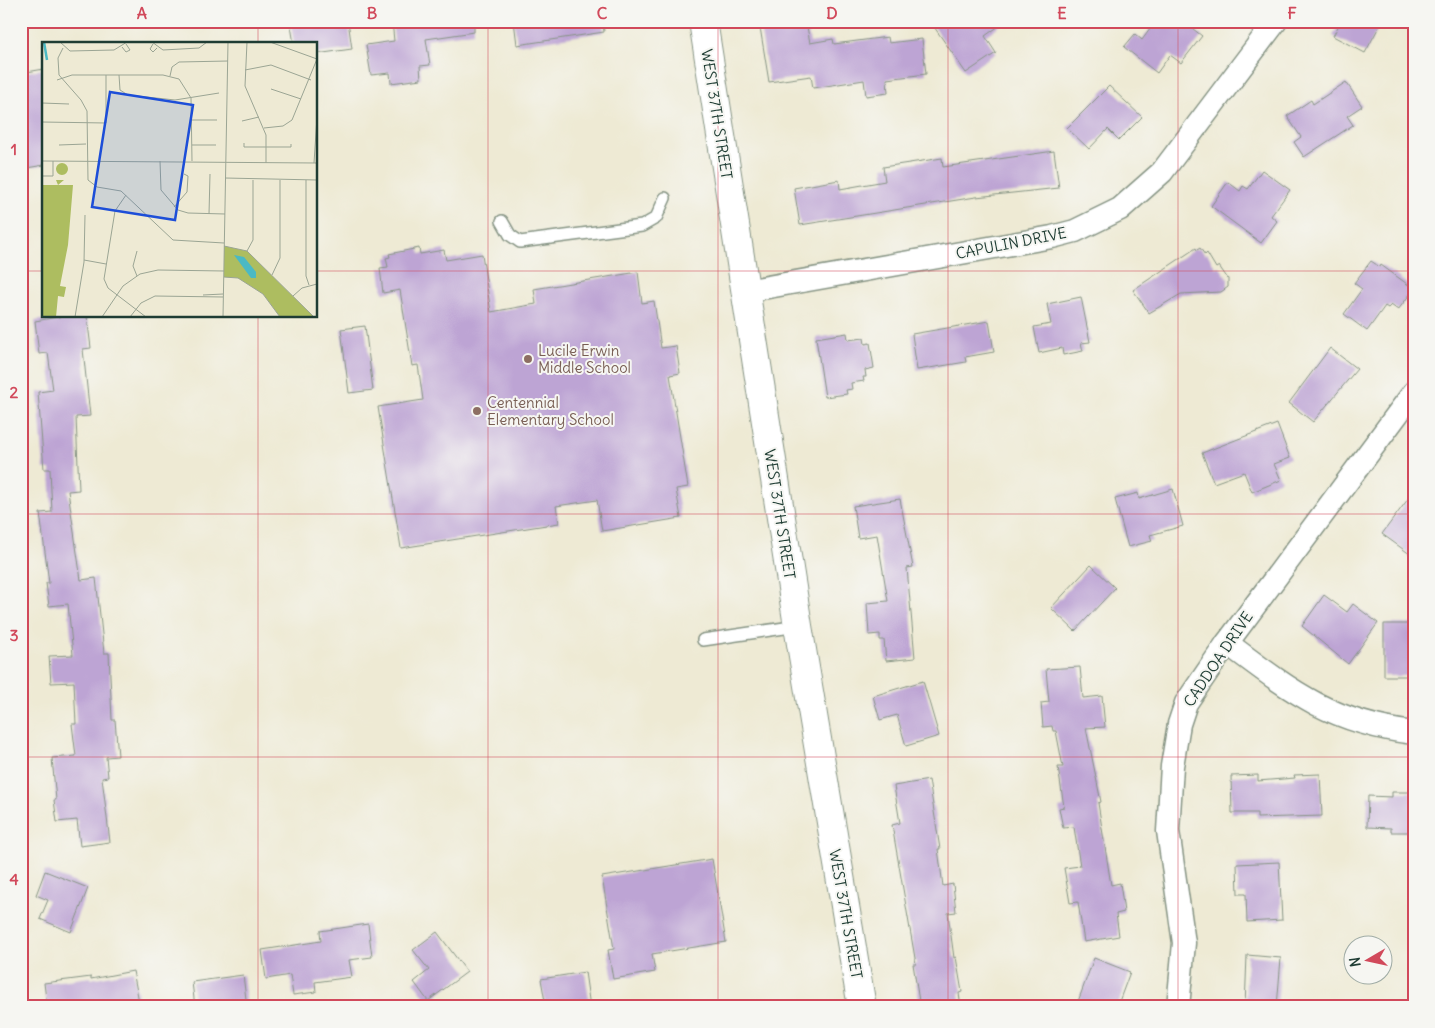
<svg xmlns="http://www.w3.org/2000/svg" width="1435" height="1028" viewBox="0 0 1435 1028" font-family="Delius,sans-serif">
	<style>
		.building { fill: #bda4d4 }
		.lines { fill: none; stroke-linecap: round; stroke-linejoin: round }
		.service-casing { stroke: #869484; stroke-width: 14 }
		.minor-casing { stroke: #869484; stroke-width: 25 }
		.tertiary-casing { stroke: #869484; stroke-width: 30 }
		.service { stroke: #fff; stroke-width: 11 }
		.minor { stroke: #fff; stroke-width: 22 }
		.tertiary { stroke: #fff; stroke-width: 28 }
		.grid { fill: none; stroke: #d1495b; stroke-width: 1; stroke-opacity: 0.55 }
		.education-dot { fill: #8d6e63; stroke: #f6f6f2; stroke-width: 2 }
		.labels { text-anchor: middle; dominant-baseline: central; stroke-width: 4; stroke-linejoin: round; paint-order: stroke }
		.street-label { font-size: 15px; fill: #1f3d34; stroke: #f6f6f2 }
		.education-label { font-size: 15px; fill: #785e54; stroke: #f6f6f2; text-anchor: start }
		.inset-river { fill: none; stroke: #4bb9c4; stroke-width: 2.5 }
		.inset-road { fill: none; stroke: #9ba594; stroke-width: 1 }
		.view { fill: #1d4ed8; fill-opacity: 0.15; stroke: #1d4ed8; stroke-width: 2.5 }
		.inset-edge { fill: none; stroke: #1f3d34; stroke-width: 2.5 }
		.neatline { fill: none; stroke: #d1495b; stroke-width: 2 }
		.grid-label { font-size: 16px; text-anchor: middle; font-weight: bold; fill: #d1495b }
	</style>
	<rect width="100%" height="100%" fill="#f6f6f2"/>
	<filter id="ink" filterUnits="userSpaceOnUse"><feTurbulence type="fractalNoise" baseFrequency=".02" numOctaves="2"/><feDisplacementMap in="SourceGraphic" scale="10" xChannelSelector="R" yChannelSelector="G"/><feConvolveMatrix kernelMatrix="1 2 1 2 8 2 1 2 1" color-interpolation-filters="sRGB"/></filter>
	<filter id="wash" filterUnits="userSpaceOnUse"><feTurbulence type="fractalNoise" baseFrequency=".0096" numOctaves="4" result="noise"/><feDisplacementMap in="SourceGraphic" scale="20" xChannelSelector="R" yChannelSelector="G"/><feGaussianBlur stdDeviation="1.12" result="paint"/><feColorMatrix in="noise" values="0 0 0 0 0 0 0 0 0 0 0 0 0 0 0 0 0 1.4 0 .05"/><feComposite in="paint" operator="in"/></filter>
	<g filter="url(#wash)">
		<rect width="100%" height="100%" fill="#eeead4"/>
		<g id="blocks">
			<g class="building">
				<path d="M331,21H348L352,49L316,54V44H294L291,26Z"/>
				<path d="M392,21H474V32L426,39L430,65L420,66L421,79L391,83L390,73L371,75L366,45L394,41Z"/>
				<path d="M514,21H603L604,32L517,45Z"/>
				<path d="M759,21H806L810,43L833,39L834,44L888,37L889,43L922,39L926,74L887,79L888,93L866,96L864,80L813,88L811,76L769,82Z"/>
				<path d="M930,21H1006L985,36L996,53L966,73Z"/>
				<path d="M1156,21H1183L1202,36L1181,63L1170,55L1157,73L1124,47L1135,34L1142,40Z"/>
				<path d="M1341,21H1382L1365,53L1333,36Z"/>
				<path d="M44,69V165L21,169V73Z"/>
				<path d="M1346,82L1362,106L1347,116L1353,125L1304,157L1294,142L1301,137L1287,116L1311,100L1313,104Z"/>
				<path d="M1109,86L1142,117L1119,140L1108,129L1089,149L1067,128Z"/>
				<path d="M1054,151L1059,188L976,197L800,225L794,188L839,180L840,189L885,181L883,167L942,158L943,167Z"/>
				<path d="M1262,170L1290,190L1271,216L1277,221L1261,243L1211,206L1228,182L1240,191L1243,186L1248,189Z"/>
				<path d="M419,248L420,254L444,250L446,260L482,254L491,312L536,304L534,289L638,272L642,303L654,301L661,348L676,346L680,373L670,375L688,487L676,489L681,518L602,531L597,500L556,506L559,523L401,548L378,407L423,400L418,365L412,366L400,290L383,293L380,268L388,267L386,258L390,257L389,254Z"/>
				<path d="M1196,248L1197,250L1200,248L1205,255L1207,253L1216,268L1219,266L1228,279V287L1221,292L1181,294L1149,313L1133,290Z"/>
				<path d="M1371,261L1380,267L1381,265L1414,289L1398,310L1391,305L1388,308L1385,306L1367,331L1344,314L1362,289L1354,283Z"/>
				<path d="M1081,297L1090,342L1081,343L1083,351L1063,355L1062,348L1039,353L1034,327L1051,324L1047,304Z"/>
				<path d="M64,316H87L91,348L83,349L90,416L76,417L79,490L68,491L81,580L96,578L104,653H109L112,720H115L118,756L106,757L108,777L102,778L110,842L80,846L77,820L57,822L54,800H56L52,758L76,756L72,724H76L74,682L51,683L49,656L73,655L68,604L49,606L46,583H49L40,513L52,512L50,469H44L38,392L53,390L48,353L39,354L35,321Z"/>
				<path d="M989,321L994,352L965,357L966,362L917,370L912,334Z"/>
				<path d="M365,326L373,390L349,393L341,329Z"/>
				<path d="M847,333L848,340L864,338L865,344L870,343L874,368L865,370L866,377H863L864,381L851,383L852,389L846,390L847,394L825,397L816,338Z"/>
				<path d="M1330,348L1357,369L1313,422L1289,403Z"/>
				<path d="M1277,424L1290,458L1274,464L1281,480L1252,492L1244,472L1214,483L1202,453Z"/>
				<path d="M1173,489L1183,526L1150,535L1152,541L1128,547L1115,499L1138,493L1139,499Z"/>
				<path d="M1414,491V557L1382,534Z"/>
				<path d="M900,499L913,567L907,568L915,658L886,661L884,640H880V634L869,635L867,603L888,601L877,535L858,538L853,506Z"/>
				<path d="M1091,565L1115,588L1075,631L1051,608Z"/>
				<path d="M1324,595L1347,612L1353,604L1378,623L1348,664L1302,626Z"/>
				<path d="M1384,624H1414L1413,676H1384Z"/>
				<path d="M1080,667L1083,698L1102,696L1105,727L1086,728L1101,802L1098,803L1111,885L1120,883L1124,912L1116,914L1119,936L1084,942L1078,902L1070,903L1064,868L1080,866L1074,827L1063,828L1059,808L1064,807L1058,767H1063L1056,731H1053L1052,726L1043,727L1041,703L1049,702L1046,669Z"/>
				<path d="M923,681L939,736L906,746L897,715L880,720L873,696Z"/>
				<path d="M1320,774L1322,816L1257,818V813H1232L1231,776L1258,775V781L1295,778L1294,775Z"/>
				<path d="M929,780L940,849H938L943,886L953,884L956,912L948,913L954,958L956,957L962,992L959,993L961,1007H920L913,964H916L892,825L900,823L894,786Z"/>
				<path d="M1392,792H1414V832H1391V828L1367,827L1368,796L1392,797Z"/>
				<path d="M712,859L726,942L652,954L655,972L613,979L608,950L614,949L602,877Z"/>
				<path d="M1279,862L1282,920L1247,922L1246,894H1238L1237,864Z"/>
				<path d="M45,871L88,888L71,932L40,919L48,900L36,895Z"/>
				<path d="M368,924L372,957L349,960L352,977L315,982L316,992L293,995L290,975L266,979L262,950L321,941L320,931Z"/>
				<path d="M437,932L467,972L428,1001L414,982L429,970L413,950Z"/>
				<path d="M1247,955L1281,958L1277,1007H1245Z"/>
				<path d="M1094,958L1130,972L1117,1007H1076Z"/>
				<path d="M133,971L140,1007H113L112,1001L75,1007H47L44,983L91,977V979Z"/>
				<path d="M585,972L590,1007H546L541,979Z"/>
				<path d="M243,975L247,1007H195L192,982Z"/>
			</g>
		</g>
	</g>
	<g filter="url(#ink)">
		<use href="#blocks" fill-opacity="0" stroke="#869484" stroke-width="1"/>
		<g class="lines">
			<defs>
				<g id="service">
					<path d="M502,221L510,235L520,242L642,226L656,218L665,198"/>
					<path d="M703,640L798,626"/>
				</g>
				<g id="minor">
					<path d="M745,291L1052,237L1075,231L1120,209L1162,172L1276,21"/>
					<path d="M1227,643C1291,691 1331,723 1414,733"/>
					<path d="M1178,1007L1184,943L1168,831L1172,766L1179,724L1186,703L1227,643L1414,392"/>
				</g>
				<path id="tertiary" d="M703,21L798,626L862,1007"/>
			</defs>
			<use href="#service" class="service-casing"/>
			<use href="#minor" class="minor-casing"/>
			<use href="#tertiary" class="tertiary-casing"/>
			<use href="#service" class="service"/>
			<use href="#minor" class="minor"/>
			<use href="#tertiary" class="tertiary"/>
		</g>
	</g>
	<path class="grid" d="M258,21V44M488,21V1007M718,21V1007M948,21V1007M1178,21V1007M21,271H44M316,271H1414M258,316V1007M21,514H1414M21,757H1414"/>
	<g class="education-dot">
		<circle cx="528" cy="359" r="5"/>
		<circle cx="477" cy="411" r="5"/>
	</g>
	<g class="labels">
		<g class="street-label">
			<text transform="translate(717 114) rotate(81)">WEST 37TH STREET</text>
			<text transform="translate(1011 243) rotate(-11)">CAPULIN DRIVE</text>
			<text transform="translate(780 514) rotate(81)">WEST 37TH STREET</text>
			<text transform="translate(1218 659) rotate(-56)">CADDOA DRIVE</text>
			<text transform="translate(846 914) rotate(80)">WEST 37TH STREET</text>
		</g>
		<g class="education-label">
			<text x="538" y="350">Lucile Erwin<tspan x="538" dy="17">Middle School</tspan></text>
			<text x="487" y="402">Centennial<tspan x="487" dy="17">Elementary School</tspan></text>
		</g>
	</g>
	<g transform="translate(42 42)">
		<rect width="275" height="275" fill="#eeead4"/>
		<path d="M14 127a6 6 0 1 1 12 0a6 6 0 1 1-12 0ZM14,138H22L16,143H31L26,203L18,244L24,245L22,255L16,254L14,275H0V143H16ZM182,204L205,209L272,275H238L221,252L196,236L182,235Z" fill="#adbd60"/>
		<path d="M192,213L202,215L214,230V236H209Z" fill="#4bb9c4"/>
		<path class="inset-river" d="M2,0L5,18"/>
		<path class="inset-road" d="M18,0L28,9L72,8L85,0M110,0L121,8L157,6L165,0M205,0L203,44L224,93V121M111,2L108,7L111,10L115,6M80,5L84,10L88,8L84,2M21,6L16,16L17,33L39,58L45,69L46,138L55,145L79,149L131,198L182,201M203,28L229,23L269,38M77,33L78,48L86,53L133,58L177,51M128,34L130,25L137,20L186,19M15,38L30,33H121L137,37L149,56L150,119M229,47L259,57M0,61L27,62M150,78H175M200,79L217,75M0,80L64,81V33M222,86L241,84L250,78L275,17L228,0M202,101V105H249V102M17,103L44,102M150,103H174M0,119L275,121M118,119L119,148L136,168L146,171L183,172M272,121L275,75M0,134H11V119M183,136L275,138M264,138V234L267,243M84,153L73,169L62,237L66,246L104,275M132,165L145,150L146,134L142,132M167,172L168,132M182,204L205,209L272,275M95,209L91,224L95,234M205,209L211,198V138M42,218L64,222M230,233L238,216V138M182,235L196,236L221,252L238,275M161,253L181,252M251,254L260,246L275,242M33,275L42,220L43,173M60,275L81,244L98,232L116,228L182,229M88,275L99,261L113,254L181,255M181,275L186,0"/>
		<path class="view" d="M68,50L151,63L133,178L50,165Z"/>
		<rect width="275" height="275" class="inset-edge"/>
	</g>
	<rect width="1435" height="1028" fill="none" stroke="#f6f6f2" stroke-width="55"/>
	<g transform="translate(1368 960) rotate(261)"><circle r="24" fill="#f6f6f2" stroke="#a0aca6"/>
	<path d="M0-4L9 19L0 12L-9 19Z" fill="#d1495b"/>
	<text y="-8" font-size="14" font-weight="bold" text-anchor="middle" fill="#1f3d34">N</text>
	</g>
	<rect x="28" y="28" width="1380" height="972" class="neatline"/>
	<g class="grid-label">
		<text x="142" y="19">A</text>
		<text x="372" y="19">B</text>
		<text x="602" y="19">C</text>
		<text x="832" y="19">D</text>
		<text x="1062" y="19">E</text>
		<text x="1292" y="19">F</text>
		<text x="14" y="155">1</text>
		<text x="14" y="398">2</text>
		<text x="14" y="641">3</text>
		<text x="14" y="885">4</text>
	</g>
</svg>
